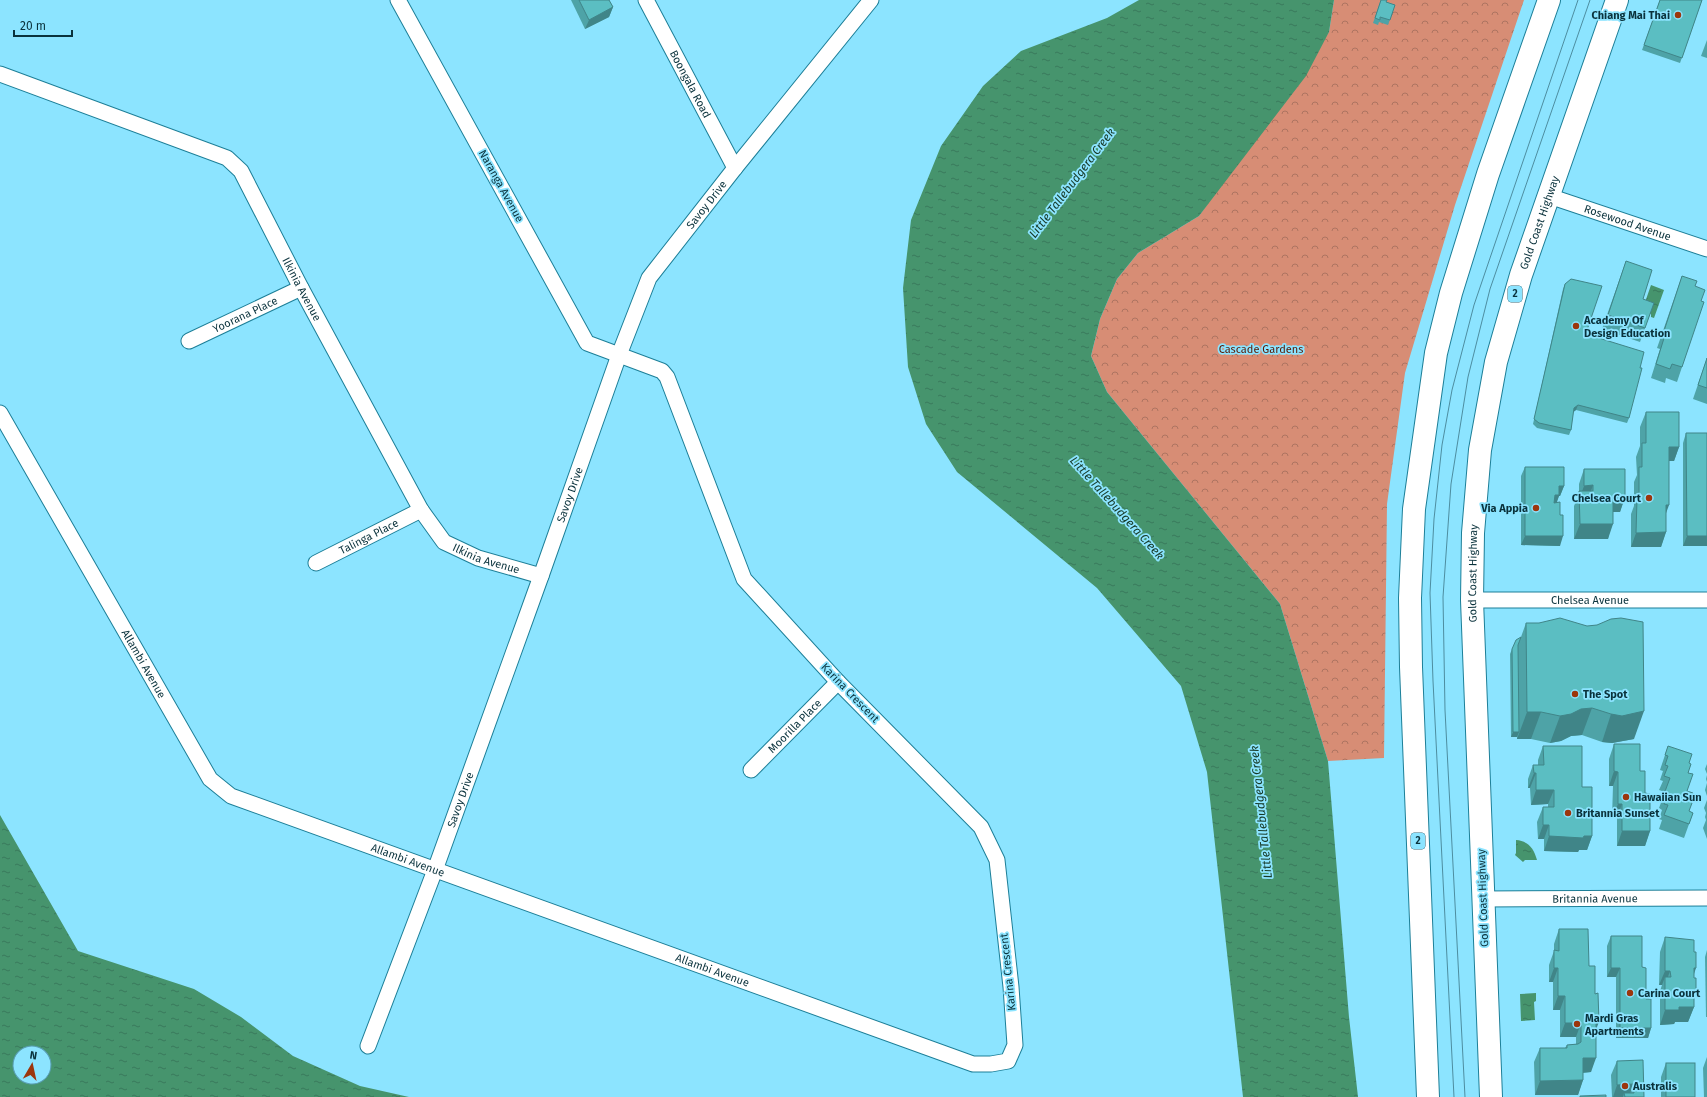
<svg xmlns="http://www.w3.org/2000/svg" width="1707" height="1097" viewBox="0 0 1707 1097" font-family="'Fira Sans',sans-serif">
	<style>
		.park { fill: url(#park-crowns) }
		.water { fill: url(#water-ripples); fill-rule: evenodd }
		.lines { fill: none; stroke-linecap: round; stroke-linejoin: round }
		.minor-casing { stroke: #1d7f98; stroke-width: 17 }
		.trunk-casing { stroke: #1d7f98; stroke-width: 24 }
		.minor { stroke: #fff; stroke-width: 15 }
		.trunk { stroke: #fff; stroke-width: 22 }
		.tram { stroke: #4d8da0; stroke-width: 1 }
		.wall { fill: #4ea3a7 }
		.shaded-wall { fill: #408588 }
		.building { fill: #5bbec2; stroke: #408588 }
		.poi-dot { fill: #9c360c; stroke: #8ce4ff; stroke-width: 1.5 }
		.labels { text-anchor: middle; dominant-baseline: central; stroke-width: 3.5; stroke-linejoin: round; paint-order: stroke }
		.shield { fill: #8ce4ff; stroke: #316776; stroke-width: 1 }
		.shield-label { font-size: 10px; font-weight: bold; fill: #0a323c }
		.poi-label { font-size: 11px; font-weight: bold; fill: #0a323c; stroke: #8ce4ff; text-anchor: start }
		.street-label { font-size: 11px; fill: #0a323c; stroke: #8ce4ff }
		.park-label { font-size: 11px; fill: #591600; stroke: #8ce4ff }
		.water-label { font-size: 12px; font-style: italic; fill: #163927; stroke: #8ce4ff }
	</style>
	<defs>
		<pattern id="park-crowns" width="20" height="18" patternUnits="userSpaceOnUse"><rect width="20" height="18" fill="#d78d75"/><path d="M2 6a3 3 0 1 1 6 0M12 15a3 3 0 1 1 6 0" fill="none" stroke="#ad7461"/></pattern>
		<pattern id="water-ripples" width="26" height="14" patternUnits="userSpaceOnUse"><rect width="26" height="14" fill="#46946d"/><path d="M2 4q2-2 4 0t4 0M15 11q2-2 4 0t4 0" fill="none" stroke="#39795b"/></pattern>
	</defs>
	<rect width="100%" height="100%" fill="#8ce4ff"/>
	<path class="park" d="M1334,0H1524L1455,205L1405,373L1387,504L1384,758L1328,761L1280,604L1107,392L1091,356L1100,319L1117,279L1138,253L1199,216L1329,32Z"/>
	<g class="water">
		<path d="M1139,0H1334L1329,32L1306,76L1199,216L1138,253L1117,279L1100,319L1091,356L1107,392L1280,604L1328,761L1349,1017L1358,1097H1243L1207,772L1181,686L1097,588L957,472L926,424L908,367L903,288L911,220L941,146L983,86L1021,51L1107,18Z"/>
		<path d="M1651,285L1664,290L1654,318L1651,317V314L1642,311Z"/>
		<path d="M0,815L78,951L194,989L241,1017L293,1056L360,1086L409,1097H0ZM20,1053H44V1077H20Z"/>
		<path d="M1516,840C1528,841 1534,848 1537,860H1525L1523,862L1515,855L1516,853Z"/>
		<path d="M1536,993V1001L1534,1002L1535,1020L1521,1021L1520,994Z"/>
	</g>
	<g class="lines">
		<defs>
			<g id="minor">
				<path id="s1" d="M646,0L735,168"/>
				<path id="s2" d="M0,74L227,158L241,171L301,288L421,510L444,542L478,558L541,576"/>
				<path id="s3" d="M1549,196L1707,249"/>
				<path id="s4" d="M189,341L301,288"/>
				<path id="s5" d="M0,413L210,779L231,796L973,1064H991L1008,1061L1015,1045L1011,987L997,860L981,827L838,682L744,579L667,377L662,371L587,343L398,0"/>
				<path id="s6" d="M316,563L421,510"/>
				<path id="s7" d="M1472,600H1707"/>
				<path id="s8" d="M751,770L838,682"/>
				<path id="s9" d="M1482,899L1707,898"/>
				<path id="s10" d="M368,1046L435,870L541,576L619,355L649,278L735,168L871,0"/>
			</g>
			<g id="trunk">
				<path d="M1428,1097L1411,667L1410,598L1414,509L1436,353L1451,293L1488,174L1549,0"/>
				<path id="s11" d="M1491,1097L1472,600L1473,533L1480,450L1496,362L1521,275L1617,0"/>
			</g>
		</defs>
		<use href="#minor" class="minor-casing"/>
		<use href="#trunk" class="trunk-casing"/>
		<use href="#minor" class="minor"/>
		<use href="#trunk" class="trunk"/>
		<g class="tram">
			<path d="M1454,1097L1433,681L1430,593L1434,519L1442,445L1452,390L1474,305L1578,0"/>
			<path d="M1465,1097L1445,710L1443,597L1451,484L1468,377L1490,289L1590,0"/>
		</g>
	</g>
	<g class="wall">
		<path d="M571,0H609L613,7L609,17L585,29Z"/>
		<path d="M1381,0L1386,2L1395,5L1388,25L1379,22L1378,25L1373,23Z"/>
		<path d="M1660,0H1702L1680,63L1642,50Z"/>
		<path d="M1707,40V58L1701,56Z"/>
		<path d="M1626,261L1643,299L1654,303L1640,342L1602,329Z"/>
		<path d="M1682,276L1695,286L1682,367L1677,382L1666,378L1665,383L1651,378L1660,349L1657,348Z"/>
		<path d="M1565,284L1587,330L1589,335L1629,418L1627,423L1576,410L1573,412L1571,430L1569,435L1537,428L1533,424L1563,289Z"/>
		<path d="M1707,358V404L1693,399Z"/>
		<path d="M1646,412L1679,447L1674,461H1669L1666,512V532L1661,547H1631V514L1634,506V482L1637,475L1636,457L1640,446V427Z"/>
		<path d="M1686,433H1707V546H1683V443Z"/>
		<path d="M1525,467L1564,486L1560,496H1559L1556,502L1560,546L1521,545V476Z"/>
		<path d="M1584,469L1625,497L1620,512H1613L1608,539H1574V506L1579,494V484Z"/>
		<path d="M1526,623L1634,739L1612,743L1602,742L1582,735L1571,736L1561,741L1550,743L1531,739H1517V737H1511L1510,654L1512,649L1521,637Z"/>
		<path d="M1614,744L1640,771L1645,793L1650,831L1645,846H1617V818H1612L1613,786H1609V759Z"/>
		<path d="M1543,746L1582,787L1592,836L1587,850H1579L1578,852L1544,851V839H1538L1537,822L1543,807H1548V804L1531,805L1530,788H1528V779L1533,765H1538V760Z"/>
		<path d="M1668,746L1689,763L1687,791L1690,801L1689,811L1693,813L1684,838L1659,829L1662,820L1659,819L1662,810L1659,808L1665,792L1659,790L1663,781L1660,780L1663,771L1660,770Z"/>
		<path d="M1707,764V774L1705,769Z"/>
		<path d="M1707,775V782L1706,779Z"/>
		<path d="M1707,783V796L1705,790Z"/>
		<path d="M1707,800V839L1703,828L1706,820L1705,817L1706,813L1704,808Z"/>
		<path d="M1559,929L1589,966L1596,1031L1591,1072L1583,1073V1080L1578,1095H1535L1534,1062L1540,1048H1565L1567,1045L1576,1044V1037H1560V1010H1553V982H1549V965L1554,951V944Z"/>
		<path d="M1611,936L1642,967L1651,1028L1648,1038H1616V977H1607V946Z"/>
		<path d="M1665,937L1694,975V1007L1688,1022H1675L1674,1024L1660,1025V991L1662,985H1659L1660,952Z"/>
		<path d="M1707,950V1017H1706L1705,957Z"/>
		<path d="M1707,1057V1097H1704L1703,1068Z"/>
		<path d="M1617,1061L1644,1097H1612L1611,1075Z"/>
		<path d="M1666,1063L1695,1097H1661V1077Z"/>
	</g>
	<g class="shaded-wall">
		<path d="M613,7L609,17L585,29L589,20Z"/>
		<path d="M1578,405L1576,410L1572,413L1574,408Z"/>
		<path d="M1669,447H1679L1674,461H1664Z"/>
		<path d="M1593,485L1588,500L1580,497L1584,486Z"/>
		<path d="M1559,486H1564L1560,496H1559L1556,505L1551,504Z"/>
		<path d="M1613,497H1625L1620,512H1608Z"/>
		<path d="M1666,505H1669L1664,519Z"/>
		<path d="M1580,524H1613L1608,539H1574Z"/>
		<path d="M1666,532L1661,547H1631L1636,533Z"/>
		<path d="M1525,536H1563L1560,546L1521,545Z"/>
		<path d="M1687,536H1707V546H1683Z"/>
		<path d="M1592,708L1582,735L1571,736L1561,741L1550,743L1560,716L1581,709Z"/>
		<path d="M1644,711L1634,739L1612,743L1602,742L1611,714Z"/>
		<path d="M1527,712H1541L1531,739H1517Z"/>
		<path d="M1513,732H1519L1517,737H1511Z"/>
		<path d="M1614,771L1618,772L1613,786H1609Z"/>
		<path d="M1534,773H1536L1530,788H1528Z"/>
		<path d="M1536,790H1554L1548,804L1531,805Z"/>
		<path d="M1618,804H1622L1617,818H1612Z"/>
		<path d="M1543,825H1549L1544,839H1538Z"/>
		<path d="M1622,831H1650L1645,846H1617Z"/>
		<path d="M1549,836H1592L1587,850H1579L1578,852L1544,851Z"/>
		<path d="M1554,968H1558L1553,982H1549Z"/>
		<path d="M1611,968H1620L1616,977H1607Z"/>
		<path d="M1694,968H1696L1691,983Z"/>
		<path d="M1665,971H1670L1665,985V977L1662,985H1659Z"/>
		<path d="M1694,994H1696L1691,1007H1694L1688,1022H1675L1674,1024L1660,1025L1665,1010Z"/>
		<path d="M1558,996H1565L1560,1010H1553Z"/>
		<path d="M1599,1022L1593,1037L1596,1023Z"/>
		<path d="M1565,1023H1581L1576,1037H1560Z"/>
		<path d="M1620,1028H1651L1648,1038H1616Z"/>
		<path d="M1583,1058H1596L1591,1072L1578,1073Z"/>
		<path d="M1583,1080L1578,1095H1535L1540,1081Z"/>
		<path d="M1633,1084L1629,1097L1624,1093L1623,1097H1613L1617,1085Z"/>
	</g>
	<g class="building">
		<path d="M579,0H609L613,7L589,20Z"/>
		<path d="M1381,0H1387L1386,2L1395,5L1390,20L1380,17V20L1375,18Z"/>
		<path d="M1660,0H1702L1682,58L1644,45Z"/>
		<path d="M1626,261L1652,270L1643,299L1654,303L1645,328L1608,315Z"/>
		<path d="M1682,276L1697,281L1695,286L1705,290L1701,301L1704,302L1682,367L1672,364L1670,369L1656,364L1665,335L1663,334Z"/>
		<path d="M1571,279L1602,286L1587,330L1589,335L1644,352L1640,368H1642L1629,418L1578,405L1574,408L1571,430L1539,423L1534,419L1565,284Z"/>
		<path d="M1707,358V388L1698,385Z"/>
		<path d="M1646,412H1679V447H1669V505H1666V532L1636,533L1637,499H1639V467H1642V443H1646Z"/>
		<path d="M1686,433H1707V536H1687Z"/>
		<path d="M1525,467H1564V486H1559V495H1555L1554,503L1560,502V515H1563V536H1525Z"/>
		<path d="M1584,469H1625V497H1613V524H1580L1579,491H1593V485L1584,486Z"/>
		<path d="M1560,618L1587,626L1597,625L1611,619L1621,618L1643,622L1644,711L1622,716L1611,714L1592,708L1581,709L1571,714L1560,716L1541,712H1527L1526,623H1539Z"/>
		<path d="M1521,637L1518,645L1519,732H1513L1512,649L1516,640Z"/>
		<path d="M1614,744H1640V771H1645V793L1650,794V831H1622V804H1618V772L1614,771Z"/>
		<path d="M1543,746H1582V787H1592V836H1584L1583,838L1549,836V825H1543V807H1554V790H1536V773H1534L1533,765H1544Z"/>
		<path d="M1668,746L1692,754L1689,763L1691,764L1688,773L1693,774L1687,791L1693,793L1690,801L1692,803L1689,811L1693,813L1689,824L1664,815L1668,805L1664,804L1668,795L1664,794L1670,778L1664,776L1668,766L1665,765L1668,756L1665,755Z"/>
		<path d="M1559,929H1588L1589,966H1595V994L1598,993L1599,1022L1596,1023V1058H1583V1080L1540,1081V1048H1567V1045L1578,1044L1581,1042V1023H1565V996H1558V968H1554V950L1559,951Z"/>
		<path d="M1611,936H1642V967L1646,968V999H1651V1028H1620V968H1611Z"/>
		<path d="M1665,937L1694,940V952H1696V968H1694V978H1696V994H1694V1007H1679V1010H1665V977H1671L1670,971H1665Z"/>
		<path d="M1643,1060L1644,1097H1625L1624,1093H1634L1633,1084L1617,1085V1061Z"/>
		<rect x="1666" y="1063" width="29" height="34"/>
		<path d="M1606,1095V1097H1580V1096Z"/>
	</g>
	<g class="poi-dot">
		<circle cx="1678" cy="15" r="4"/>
		<circle cx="1576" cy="326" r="4"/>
		<circle cx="1649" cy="498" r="4"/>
		<circle cx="1536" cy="508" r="4"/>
		<circle cx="1575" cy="694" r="4"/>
		<circle cx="1626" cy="797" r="4"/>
		<circle cx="1568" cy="813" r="4"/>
		<circle cx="1630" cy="993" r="4"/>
		<circle cx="1577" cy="1024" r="4"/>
		<circle cx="1625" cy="1086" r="4"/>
	</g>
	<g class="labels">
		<g class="shield">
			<rect x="1508" y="286" width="14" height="16" rx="3"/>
			<rect x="1411" y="833" width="14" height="16" rx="3"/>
		</g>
		<g class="shield-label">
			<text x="1515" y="294">2</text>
			<text x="1418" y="841">2</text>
		</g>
		<g class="poi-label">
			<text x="1670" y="15" text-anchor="end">Chiang Mai Thai</text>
			<text x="1584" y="320">Academy Of<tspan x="1584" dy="13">Design Education</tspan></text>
			<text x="1641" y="498" text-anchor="end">Chelsea Court</text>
			<text x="1528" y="508" text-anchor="end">Via Appia</text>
			<text x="1583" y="694">The Spot</text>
			<text x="1634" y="797">Hawaiian Sun</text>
			<text x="1576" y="813">Britannia Sunset</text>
			<text x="1638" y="993">Carina Court</text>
			<text x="1585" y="1018">Mardi Gras<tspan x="1585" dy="13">Apartments</tspan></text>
			<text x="1633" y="1086">Australis</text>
		</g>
		<g class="street-label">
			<text stroke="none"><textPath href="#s1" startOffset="95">Boongala Road</textPath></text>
			<text transform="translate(501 186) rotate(61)">Naranga Avenue</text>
			<text stroke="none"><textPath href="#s10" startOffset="911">Savoy Drive</textPath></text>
			<text stroke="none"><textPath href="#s11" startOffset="883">Gold Coast Highway</textPath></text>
			<text stroke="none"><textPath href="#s3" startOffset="83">Rosewood Avenue</textPath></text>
			<text stroke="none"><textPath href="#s2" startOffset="394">Ilkinia Avenue</textPath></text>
			<text stroke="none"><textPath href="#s4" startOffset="62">Yoorana Place</textPath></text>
			<text stroke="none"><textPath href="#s10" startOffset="587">Savoy Drive</textPath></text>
			<text stroke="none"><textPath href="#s6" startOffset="59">Talinga Place</textPath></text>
			<text stroke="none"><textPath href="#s2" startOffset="730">Ilkinia Avenue</textPath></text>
			<text stroke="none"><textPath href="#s11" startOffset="524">Gold Coast Highway</textPath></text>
			<text stroke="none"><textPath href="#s7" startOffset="118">Chelsea Avenue</textPath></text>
			<text stroke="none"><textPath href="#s5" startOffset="289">Allambi Avenue</textPath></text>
			<text transform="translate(850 693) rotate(46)">Karina Crescent</text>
			<text stroke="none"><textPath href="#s8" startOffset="62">Moorilla Place</textPath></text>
			<text stroke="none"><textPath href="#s10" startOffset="263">Savoy Drive</textPath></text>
			<text stroke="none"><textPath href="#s5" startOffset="637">Allambi Avenue</textPath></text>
			<text transform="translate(1483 898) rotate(-92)">Gold Coast Highway</text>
			<text stroke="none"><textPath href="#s9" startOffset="113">Britannia Avenue</textPath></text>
			<text stroke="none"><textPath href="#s5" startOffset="961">Allambi Avenue</textPath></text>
			<text transform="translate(1008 972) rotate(-96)">Karina Crescent</text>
		</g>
		<g class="park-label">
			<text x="1261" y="349">Cascade Gardens</text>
		</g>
		<g class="water-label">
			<text transform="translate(1072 183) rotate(-53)">Little Tallebudgera Creek</text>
			<text transform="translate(1117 508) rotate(48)">Little Tallebudgera Creek</text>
			<text transform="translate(1261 812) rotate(-96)">Little Tallebudgera Creek</text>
		</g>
	</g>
	<g transform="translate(32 1065) rotate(9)"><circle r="19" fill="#8ce4ff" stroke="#589db1"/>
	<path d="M0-3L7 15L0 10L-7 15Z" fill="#9c360c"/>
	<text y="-6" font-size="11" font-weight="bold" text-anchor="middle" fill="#0a323c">N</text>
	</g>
	<path d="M14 30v6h58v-6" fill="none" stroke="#0a323c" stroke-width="2"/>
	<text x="20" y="30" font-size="12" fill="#0a323c" stroke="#8ce4ff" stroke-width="3" paint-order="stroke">20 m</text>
</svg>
